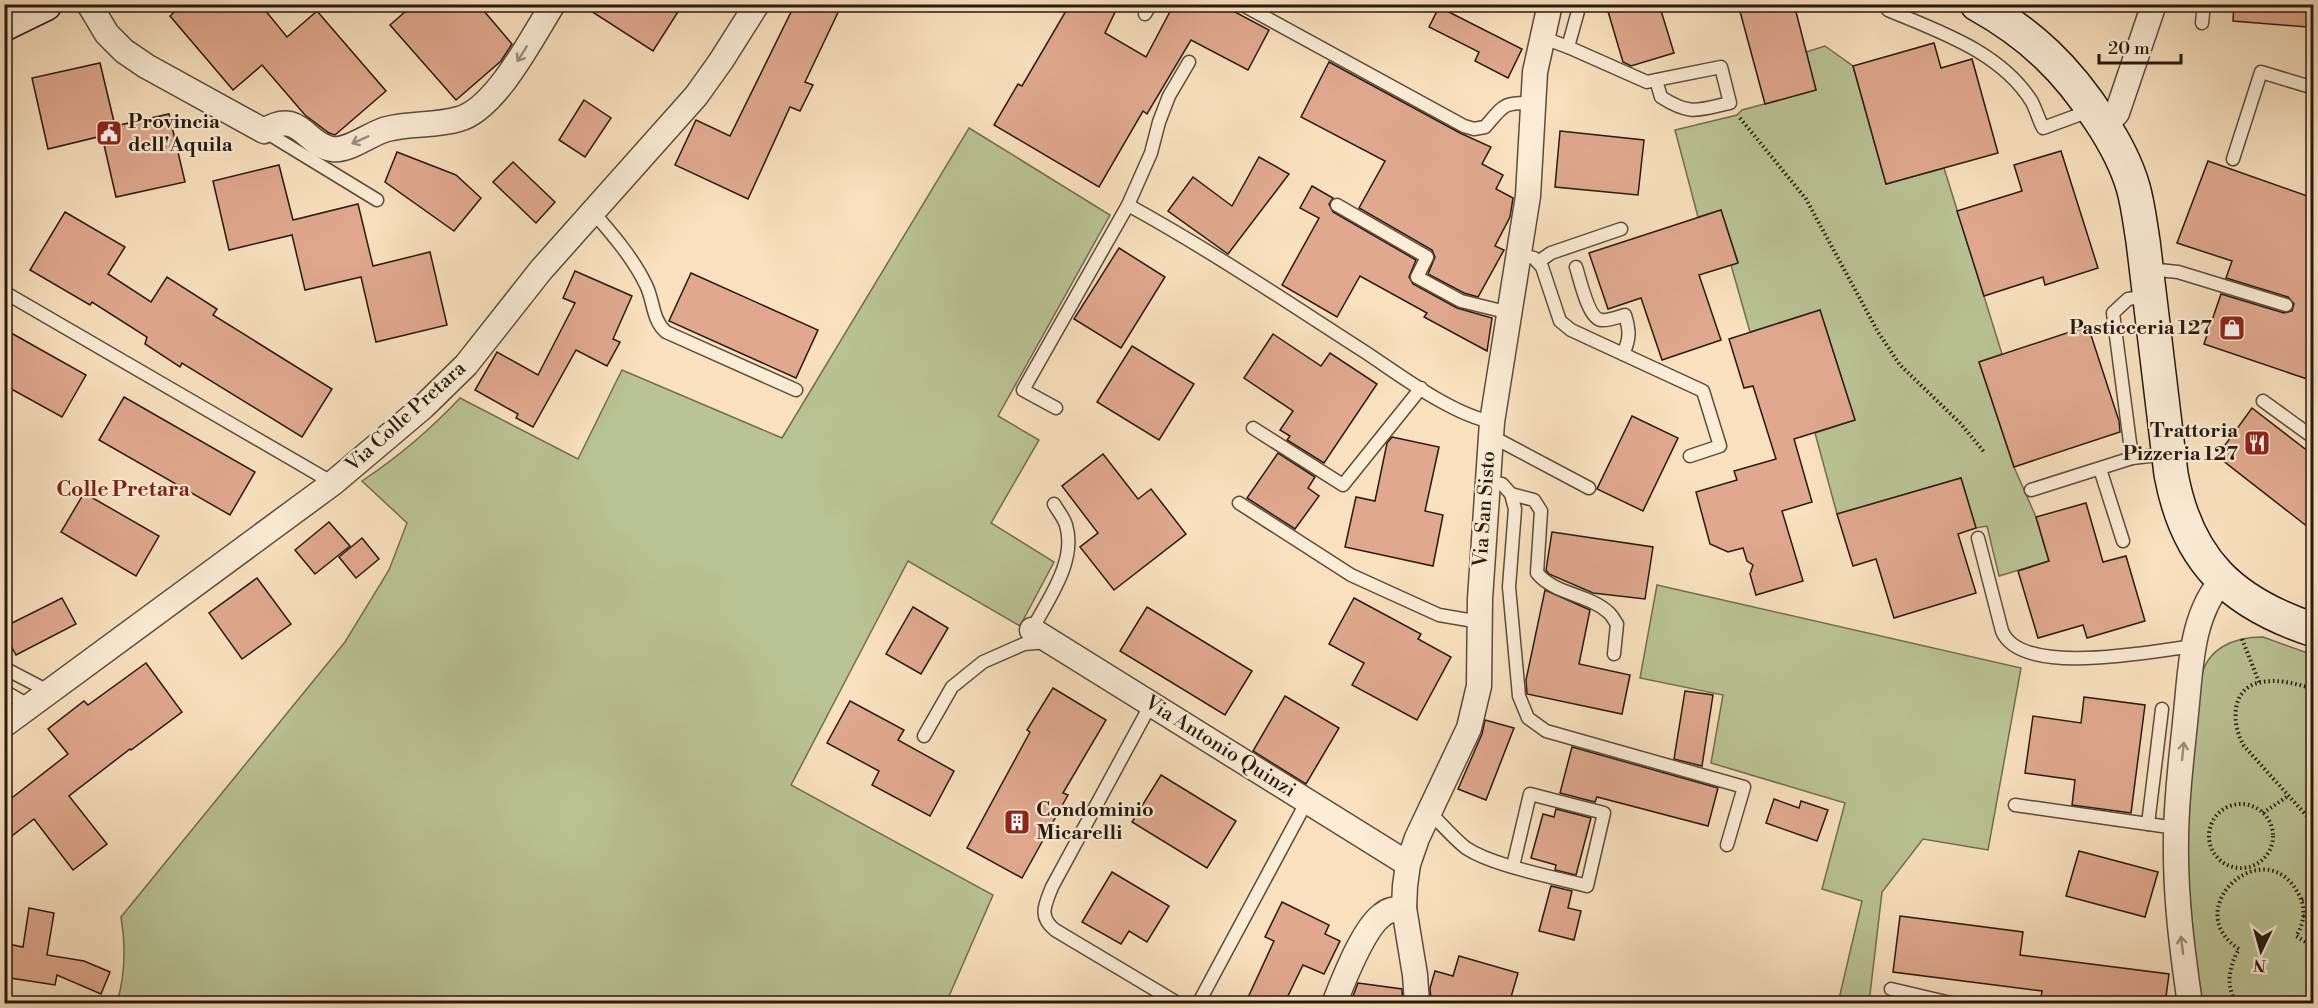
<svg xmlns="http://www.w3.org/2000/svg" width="2318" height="1008" viewBox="0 0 2318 1008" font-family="'Libre Bodoni',serif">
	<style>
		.green { fill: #bac395; stroke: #706e52; stroke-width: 1.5 }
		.building { fill: #e0a98f; stroke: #271a10; stroke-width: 1.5 }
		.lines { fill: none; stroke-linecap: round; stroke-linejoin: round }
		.lane-casing { stroke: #5c4c3c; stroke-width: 15 }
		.street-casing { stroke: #5c4c3c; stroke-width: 27 }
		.secondary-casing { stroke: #271a10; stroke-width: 36 }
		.path { stroke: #271a10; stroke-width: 4; stroke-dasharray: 1.5 3; stroke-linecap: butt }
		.lane { stroke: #fbecd5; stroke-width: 12 }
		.street { stroke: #fbecd5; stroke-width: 24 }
		.secondary { stroke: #fbecd5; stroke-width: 33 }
		.oneway { stroke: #9c8e7c }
		.labels { text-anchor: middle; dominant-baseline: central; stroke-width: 4.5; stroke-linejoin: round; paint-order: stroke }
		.poi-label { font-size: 20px; font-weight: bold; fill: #271a10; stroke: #fbecd5; text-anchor: start }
		.street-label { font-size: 20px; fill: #271a10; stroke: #fbecd5 }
		.neighbourhood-label { font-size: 21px; font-weight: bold; fill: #7a1f14; stroke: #fbecd5 }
	</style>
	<rect width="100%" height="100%" fill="#f9e1bf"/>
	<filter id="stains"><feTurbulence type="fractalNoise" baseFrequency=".00333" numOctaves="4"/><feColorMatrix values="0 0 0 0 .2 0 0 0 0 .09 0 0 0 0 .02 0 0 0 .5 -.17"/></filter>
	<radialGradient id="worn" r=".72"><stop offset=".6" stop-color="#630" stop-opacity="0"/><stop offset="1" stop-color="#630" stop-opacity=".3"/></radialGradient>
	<g class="green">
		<path d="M1825,46L1853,66L1886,184L1944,168L2002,354L1979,362L2014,467L2036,517L2049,561L1999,576L1987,526L1976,528L1961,478L1837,514L1815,433L1855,420L1820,310L1750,332L1731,265L1738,262L1721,210L1698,217L1675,130L1737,115L1742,110L1816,90L1806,52Z"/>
		<path d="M969,128L1110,215L998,416L1039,440L991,523L1054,562L1020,626L908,561L791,785L993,895L946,1003H117C125,975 126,946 121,917L345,642L389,570L407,523L362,481C398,457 430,430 460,398L578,459L622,370L782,438Z"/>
		<path d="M1657,585L2021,668L1988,850L1923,839L1882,892L1869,1003H1838L1862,901L1822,889L1845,803L1711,763L1723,695L1640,678Z"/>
		<path d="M2263,637L2313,655V1003L2199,1004L2187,862L2188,813L2201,678C2207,648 2234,637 2263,637Z"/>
	</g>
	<g class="building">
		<path d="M183,4H260L287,37L317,11L386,91L335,135L329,133L305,115L262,65L233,90L170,16Z"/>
		<path d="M414,4H478L512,44L501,61L456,100L390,25Z"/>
		<path d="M580,4H683L653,51Z"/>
		<path d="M795,4H842L805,82L813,85L800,111L790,107L748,199L675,165L696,120L730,136Z"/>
		<path d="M1070,4H1119L1105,33L1146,57L1174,4H1220L1269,30L1248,70L1191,40L1147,114L1143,111L1099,187L994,125L1018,84L1022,86Z"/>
		<path d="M1620,4H1659L1674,53L1631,66L1623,62L1607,8Z"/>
		<path d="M1738,4H1794L1816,90L1765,104Z"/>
		<path d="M2234,4H2309L2307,27L2233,21Z"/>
		<path d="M1439,7L1522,49L1508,78L1475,61L1479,52L1429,27Z"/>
		<path d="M1934,43L1941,68L1972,59L1998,153L1886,184L1853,66Z"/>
		<path d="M1329,62L1460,133L1491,147L1482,164L1503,175L1496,189L1513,198L1510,217L1495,246L1504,250L1478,297L1464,293L1428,274L1435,257L1432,250L1359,208L1385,161L1301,117Z"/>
		<path d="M100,63L115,126L169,114L185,182L116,197L102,136L48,149L32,78Z"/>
		<path d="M584,100L611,118L585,157L559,140Z"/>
		<path d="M1560,131L1644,140L1638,195L1555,187Z"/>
		<path d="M2061,151L2098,268L2045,285L2043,277L1984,296L1957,211L2022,191L2014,165Z"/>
		<path d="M397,152L456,175L481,198L454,231L385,182Z"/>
		<path d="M1259,157L1289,174L1228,254L1168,211L1193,177L1232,206Z"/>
		<path d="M2208,161L2313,198V381L2204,344L2221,294L2284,313L2292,311L2294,304L2288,297L2226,278L2232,261L2177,243Z"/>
		<path d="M513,162L555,202L536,223L493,182Z"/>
		<path d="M279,165L293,220L358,204L373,266L430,252L447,325L376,342L361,277L305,290L292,235L229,250L213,181Z"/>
		<path d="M1312,186L1333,198L1329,204L1333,212L1416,260L1409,277L1413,284L1457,308L1492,318L1487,351L1424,317L1427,313L1360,276L1337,317L1282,285L1319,218L1300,208Z"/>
		<path d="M1721,210L1738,263L1699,275L1721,340L1662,360L1641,298L1608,309L1589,253Z"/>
		<path d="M65,212L125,247L108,274L151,302L167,277L217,309L213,315L332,389L302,437L182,363L180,367L145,344L147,337L92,302L90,305L30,270Z"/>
		<path d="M1119,248L1165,277L1121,348L1074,319Z"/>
		<path d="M575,271L632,296L613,339L620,342L607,366L576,350L533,427L516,418L518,414L475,390L497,352L538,375L575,303L563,298Z"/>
		<path d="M691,273L818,330L796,378L669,321Z"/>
		<path d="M1820,310L1855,420L1794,439L1812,502L1782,511L1803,581L1756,595L1750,574L1753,565L1747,561L1743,548L1728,552L1710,544L1696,492L1737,480L1734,471L1776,459L1753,386L1744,388L1729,339Z"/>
		<path d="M2088,326L2119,421L2120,432L2014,467L1979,362Z"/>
		<path d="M4,329L86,375L62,417L4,385Z"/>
		<path d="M1273,334L1321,366L1330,353L1377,384L1324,463L1287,440L1290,436L1280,430L1293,411L1244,378Z"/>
		<path d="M1132,346L1194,384L1159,440L1097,402Z"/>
		<path d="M124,397L255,472L230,515L99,440Z"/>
		<path d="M2252,408L2313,455V531L2217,456Z"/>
		<path d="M1632,416L1678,438L1643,511L1597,489Z"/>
		<path d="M1392,437L1439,447L1425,511L1443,515L1433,566L1345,547L1356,497L1375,501L1387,443Z"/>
		<path d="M1278,453L1315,477L1308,488L1319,496L1295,529L1247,498Z"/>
		<path d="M1103,454L1138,499L1151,489L1186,534L1114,590L1080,547L1098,533L1062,486Z"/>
		<path d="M1961,478L1976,528L1958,534L1976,593L1894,618L1876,559L1853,566L1837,514Z"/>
		<path d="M84,493L159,536L136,576L61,532Z"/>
		<path d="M2086,503L2103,562L2126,556L2145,621L2087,638L2083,625L2038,638L2018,571L2049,561L2036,517Z"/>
		<path d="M329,522L350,546L315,574L295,550Z"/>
		<path d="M1552,532L1653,547L1645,599L1593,593L1549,574L1546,570Z"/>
		<path d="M362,538L379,559L356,578L339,557Z"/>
		<path d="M257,578L291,624L242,659L209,613Z"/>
		<path d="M1545,590L1590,610L1579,664L1630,675L1622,714L1527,694L1526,680Z"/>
		<path d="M62,598L76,624L16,655L4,633V627Z"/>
		<path d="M1354,598L1421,634L1418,639L1451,657L1417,720L1352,685L1364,663L1329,644Z"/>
		<path d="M913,607L948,628L921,674L886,654Z"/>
		<path d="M1147,607L1252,671L1225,715L1120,651Z"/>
		<path d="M146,663L182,712L131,750L130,749L69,796L107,844L73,870L34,819L4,842V804L68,754L48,729L84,701L88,705Z"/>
		<path d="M1053,688L1106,720L1063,793L1068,795L1022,878L967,848L1030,732L1027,730Z"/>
		<path d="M1685,691L1713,695L1702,766L1674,759Z"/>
		<path d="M1285,696L1339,728L1306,784L1253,751Z"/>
		<path d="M2084,697L2145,705L2131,813L2072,805L2075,780L2025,773L2033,716L2081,723Z"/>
		<path d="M850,701L904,730L898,740L954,771L930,816L872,785L879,771L827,743Z"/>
		<path d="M1485,720L1514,728L1486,800L1458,789L1482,734Z"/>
		<path d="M1572,747L1718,788L1708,826L1597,797L1595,802L1560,793Z"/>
		<path d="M1161,775L1236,821L1207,868L1132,822Z"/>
		<path d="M1774,799L1799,808L1801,801L1828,810L1817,841L1766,823Z"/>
		<path d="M1556,809L1591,818L1576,875L1555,870L1556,865L1531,858L1543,814L1554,817Z"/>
		<path d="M2079,851L2158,872L2145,917L2066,896Z"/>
		<path d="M1112,872L1169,906L1147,942L1129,931L1121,944L1082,922Z"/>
		<path d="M1551,886L1572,891L1568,908L1581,911L1574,940L1539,931Z"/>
		<path d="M1282,902L1329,925L1325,934L1340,941L1324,974L1303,965L1284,1004H1245L1274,941L1265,937Z"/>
		<path d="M29,908L54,913L47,955L84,961L110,972L101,994L57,975L55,985L4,977L8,944L23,947Z"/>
		<path d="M1900,916L2023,932L2020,955L2169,974L2165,1004H2040L2042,991L1893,972Z"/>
		<path d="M1459,956L1518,973L1509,1004H1441L1431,1001L1430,988L1435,971L1453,976Z"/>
		<path d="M1358,983L1402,989L1403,1004H1350Z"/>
	</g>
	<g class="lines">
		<defs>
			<g id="lane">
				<path d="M1241,4L1464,126L1474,129L1485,127C1504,105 1503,102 1533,103"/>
				<path d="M1888,10C1940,32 2001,52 2032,102C2036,110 2039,120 2043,128L2092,110"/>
				<path d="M1145,14L1151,4"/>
				<path d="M2202,23L2204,4"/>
				<path d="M1541,37L1568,47L1580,4"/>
				<path d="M1568,47L1647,82L1656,80L1721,67L1730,103C1697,110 1691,116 1661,97L1656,80"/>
				<path d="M264,131L377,200"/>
				<path d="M2233,159L2261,72L2314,88"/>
				<path d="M1128,205L1151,153L1159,122L1169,96L1189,62"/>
				<path d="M1337,205L1427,257L1417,277L1461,301L1510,313"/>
				<path d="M593,212C613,235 633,258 646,285C654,301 652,320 666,332L796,390"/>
				<path d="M1519,255L1534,258L1542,267L1560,321L1571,330L1703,391L1720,446L1690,456"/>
				<path d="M1538,262L1551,253L1621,229"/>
				<path d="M1576,267C1580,279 1588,318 1601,320C1608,321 1618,317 1625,315C1630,331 1630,339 1623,354"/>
				<path d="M2148,269L2178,272L2286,305"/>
				<path d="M4,292L333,483"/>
				<path d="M2263,401L2314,438"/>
				<path d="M1056,408L1023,390L1128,205C1210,250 1287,302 1365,352C1400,375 1451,414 1492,422"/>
				<path d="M1253,428L1343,485L1421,388"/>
				<path d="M1491,436L1589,488"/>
				<path d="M2132,458L2113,313L2128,299L2149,296"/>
				<path d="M2100,469L2123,541"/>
				<path d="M1487,482L1502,484L1511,494L1515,509L1509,587L1519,696L1528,718L1546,731L1744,787L1727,845"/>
				<path d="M2031,490L2132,458L2167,454"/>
				<path d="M1511,494L1534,500L1541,511L1537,573C1554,594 1588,594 1608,612C1612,615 1614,620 1617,624L1614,654"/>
				<path d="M1239,503L1351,575L1439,615L1480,622"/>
				<path d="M1978,538L2002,631C2021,678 2154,651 2194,646"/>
				<path d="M1032,630C1048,599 1077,561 1066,525C1064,518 1058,511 1054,504"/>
				<path d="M4,668L50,692"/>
				<path d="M4,691L30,706"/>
				<path d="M1151,704L1052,887C1045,905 1038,916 1055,930L1179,1004"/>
				<path d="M924,736L952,687L983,662L1024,644L1047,642"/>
				<path d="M2015,805L2176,828"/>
				<path d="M1429,812C1441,823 1453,838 1466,848C1493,866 1554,877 1587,886L1604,813L1530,794L1513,866"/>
				<path d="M2148,824L2162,709"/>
				<path d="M1891,989L1955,1004"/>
				<path d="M4,1003L5,1004"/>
				<path d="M1198,1004L1307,801"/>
			</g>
			<g id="street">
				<path d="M89,4L107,34L124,51L146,66L264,131C300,108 305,145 332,149C348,152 371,133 387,129C411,123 436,126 459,119C496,109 533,36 553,4"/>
				<path d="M2104,126L2117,113L2154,4"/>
				<path d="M1032,630L1408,864"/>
				<path d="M4,725L333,483L423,407L466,365L541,270L696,96L721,61L757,4"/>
				<path d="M1334,1004C1343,981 1363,929 1382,915C1389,909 1396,909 1404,908"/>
				<path d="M1417,1004L1415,975L1404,908L1405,886L1408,864L1417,838L1469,728L1479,686L1480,599L1492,422L1528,196L1535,72L1550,4"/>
				<path d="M2190,1004C2182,949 2175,895 2176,840C2176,797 2182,755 2186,713C2191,666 2191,615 2223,579"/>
			</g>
			<g id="secondary">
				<path d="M1977,4C2031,34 2067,69 2100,120C2114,141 2126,163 2133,187C2138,204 2140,223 2143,241L2171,474C2187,561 2232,603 2314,630"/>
				<path d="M4,24L45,4"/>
			</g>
		</defs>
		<use href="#lane" class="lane-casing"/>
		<use href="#street" class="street-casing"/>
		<use href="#secondary" class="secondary-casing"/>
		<g class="path">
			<path d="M1740,118L1806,199L1878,332L1900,365L1961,424L1984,452"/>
			<path d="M2242,639L2259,682"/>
			<path d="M2314,689C2297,684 2280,679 2262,682C2230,687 2231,724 2244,746L2314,824"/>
			<circle cx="2241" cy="836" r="32"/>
			<path d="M2263,813L2288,796"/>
			<path d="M2302,900L2314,896"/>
			<path d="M2303,916L2314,917"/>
			<path d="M2237,1004C2225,986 2229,966 2239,949C2176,908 2268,827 2300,897C2306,909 2304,924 2296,936L2307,943L2314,951"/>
		</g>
		<use href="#lane" class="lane"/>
		<use href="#street" class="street"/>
		<use href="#secondary" class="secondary"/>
	</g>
	<defs><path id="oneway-shaft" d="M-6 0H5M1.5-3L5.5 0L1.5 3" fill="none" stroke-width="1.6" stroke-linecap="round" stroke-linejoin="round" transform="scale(1.5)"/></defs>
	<g class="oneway">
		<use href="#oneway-shaft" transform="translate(522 54) rotate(122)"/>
		<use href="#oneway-shaft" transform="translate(360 140) rotate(156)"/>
		<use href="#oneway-shaft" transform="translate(2183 751) rotate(-84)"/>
		<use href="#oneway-shaft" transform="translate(2182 945) rotate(-97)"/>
	</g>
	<defs>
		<symbol id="civic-square" viewBox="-11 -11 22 22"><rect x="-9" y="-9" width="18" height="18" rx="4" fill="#8f2418" stroke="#fbecd5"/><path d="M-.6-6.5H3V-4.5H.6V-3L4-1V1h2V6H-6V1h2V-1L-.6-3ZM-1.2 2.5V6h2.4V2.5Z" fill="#fff"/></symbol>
		<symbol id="shop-square" viewBox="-11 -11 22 22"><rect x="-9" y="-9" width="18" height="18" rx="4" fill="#8f2418" stroke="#fbecd5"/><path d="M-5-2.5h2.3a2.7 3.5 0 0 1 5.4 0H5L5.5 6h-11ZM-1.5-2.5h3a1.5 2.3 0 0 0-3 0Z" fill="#fff"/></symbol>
		<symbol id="restaurant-square" viewBox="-11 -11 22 22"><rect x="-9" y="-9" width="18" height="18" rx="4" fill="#8f2418" stroke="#fbecd5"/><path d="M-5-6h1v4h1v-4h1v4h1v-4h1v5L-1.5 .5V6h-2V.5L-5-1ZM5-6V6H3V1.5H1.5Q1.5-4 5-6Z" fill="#fff"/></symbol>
		<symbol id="building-square" viewBox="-11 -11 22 22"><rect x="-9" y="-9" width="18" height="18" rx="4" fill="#8f2418" stroke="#fbecd5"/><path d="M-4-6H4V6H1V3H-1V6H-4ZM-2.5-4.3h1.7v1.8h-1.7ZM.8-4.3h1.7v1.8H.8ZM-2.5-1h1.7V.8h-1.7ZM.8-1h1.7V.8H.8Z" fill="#fff"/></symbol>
	</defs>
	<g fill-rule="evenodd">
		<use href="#civic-square" x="94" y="118" width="30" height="30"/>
		<use href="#shop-square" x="2217" y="313" width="30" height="30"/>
		<use href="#restaurant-square" x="2242" y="428" width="30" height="30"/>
		<use href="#building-square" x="1002" y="807" width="30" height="30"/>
	</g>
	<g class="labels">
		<g class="poi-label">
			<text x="128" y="122">Provincia<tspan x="128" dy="23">dell'Aquila</tspan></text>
			<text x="2212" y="328" text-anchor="end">Pasticceria 127</text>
			<text x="2238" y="431" text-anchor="end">Trattoria<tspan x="2238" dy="23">Pizzeria 127</tspan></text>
			<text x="1036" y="810">Condominio<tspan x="1036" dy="23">Micarelli</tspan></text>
		</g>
		<g class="street-label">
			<text transform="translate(406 417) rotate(-42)">Via Colle Pretara</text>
			<text transform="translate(1485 509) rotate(-86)">Via San Sisto</text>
			<text transform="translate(1220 747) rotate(32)">Via Antonio Quinzi</text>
		</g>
		<g class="neighbourhood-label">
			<text x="123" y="490">Colle Pretara</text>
		</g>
	</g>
	<rect width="2318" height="1008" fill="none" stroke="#f9e1bf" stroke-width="24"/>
	<rect x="6" y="6" width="2306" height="996" fill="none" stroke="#271a10" stroke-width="3"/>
	<rect x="12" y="12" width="2294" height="984" fill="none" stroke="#271a10" stroke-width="1.5"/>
	<g transform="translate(2261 951) rotate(185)" stroke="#fbecd5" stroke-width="4.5" paint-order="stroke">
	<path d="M0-4.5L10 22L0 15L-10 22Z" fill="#271a10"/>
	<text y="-9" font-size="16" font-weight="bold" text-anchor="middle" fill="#271a10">N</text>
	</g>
	<path d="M2099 54v9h82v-9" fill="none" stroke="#271a10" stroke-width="3"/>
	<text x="2108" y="54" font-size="18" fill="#271a10" stroke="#fbecd5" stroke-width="4.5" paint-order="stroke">20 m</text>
	<rect width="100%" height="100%" filter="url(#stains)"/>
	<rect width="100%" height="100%" fill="url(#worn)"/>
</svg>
